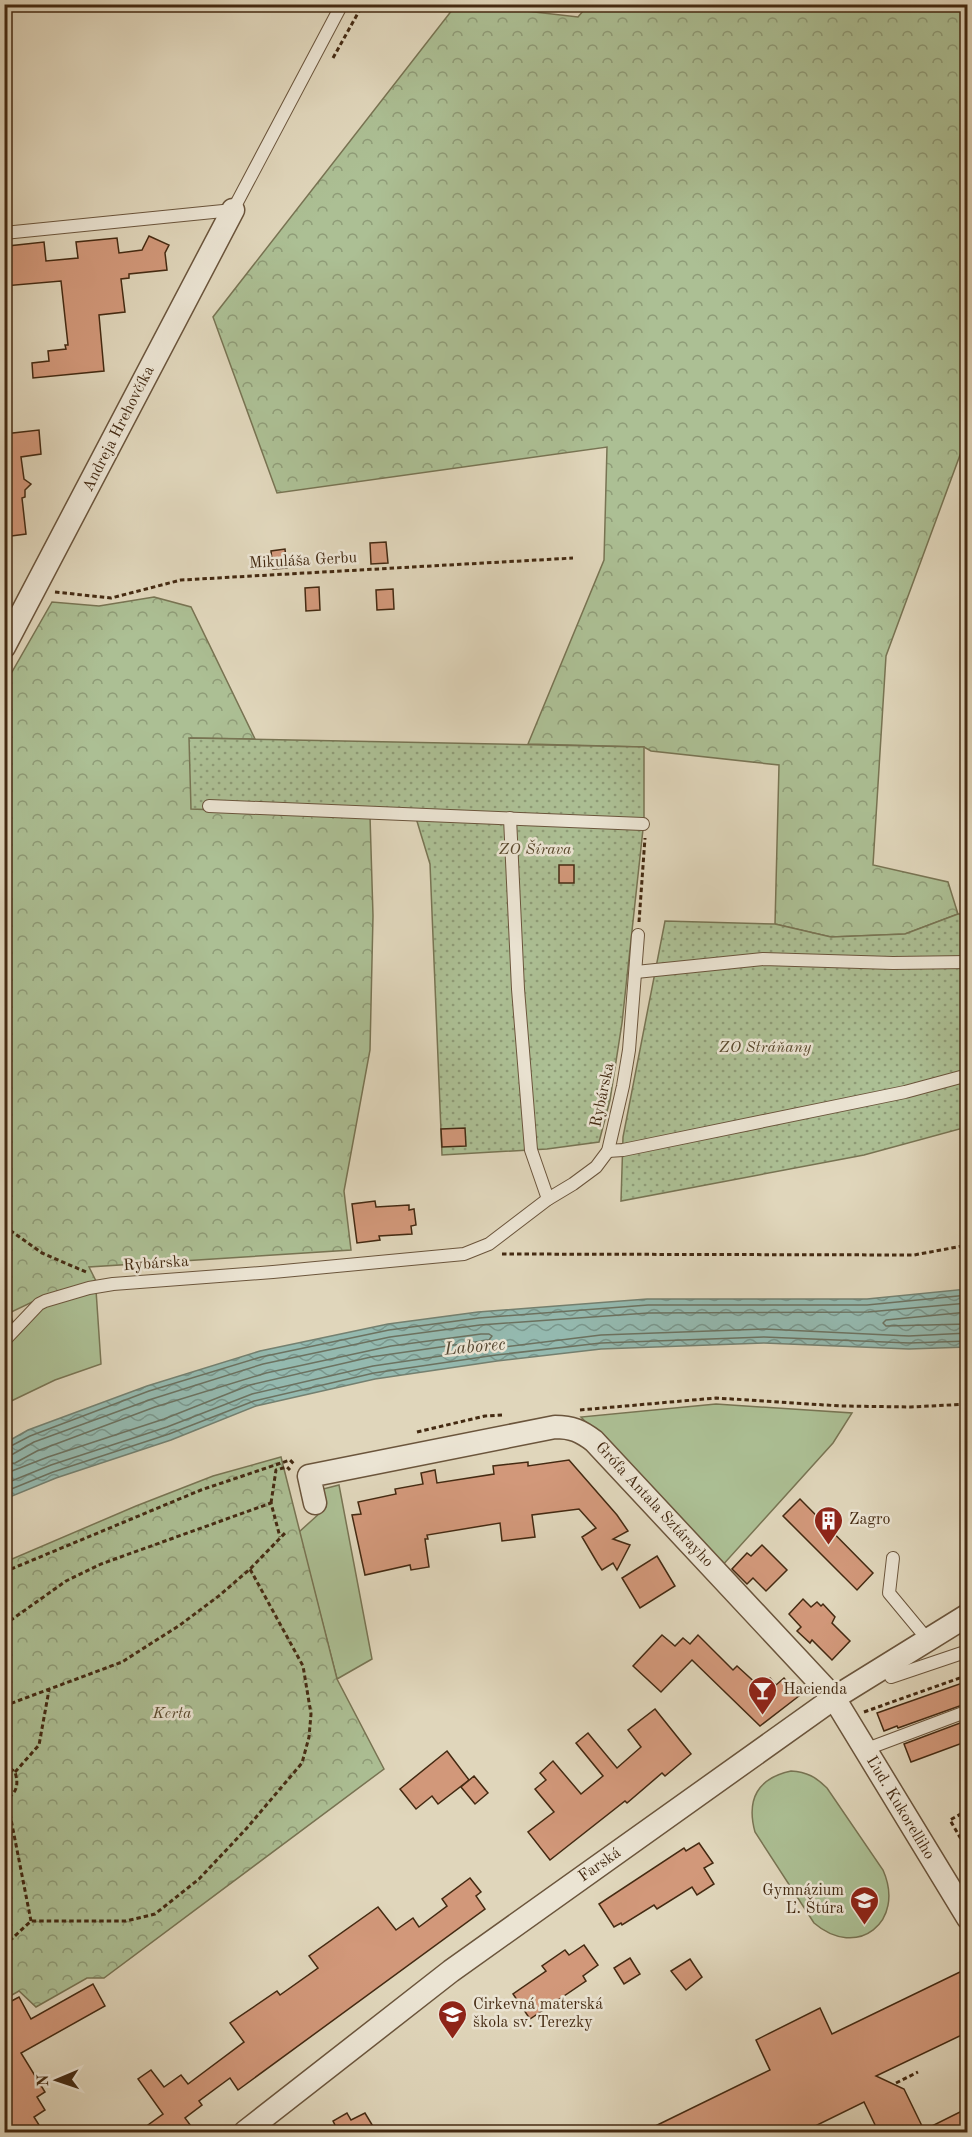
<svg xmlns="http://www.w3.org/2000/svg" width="972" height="2137" viewBox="0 0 972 2137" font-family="'Old Standard TT',serif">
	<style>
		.grass { fill: #acbf94; stroke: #787453; stroke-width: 1.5 }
		.forest { fill: url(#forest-crowns); stroke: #787453; stroke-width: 1.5 }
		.garden { fill: url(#garden-dots); stroke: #787453; stroke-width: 1.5 }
		.water { fill: url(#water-waves); stroke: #748070; stroke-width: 1.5 }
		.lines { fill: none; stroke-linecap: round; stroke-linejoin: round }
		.shore { stroke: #6c7260; stroke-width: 1.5 }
		.building { fill: #d2987a; stroke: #442a12; stroke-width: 1.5 }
		.service-casing { stroke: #6b553c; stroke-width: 14 }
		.minor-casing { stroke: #6b553c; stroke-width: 25 }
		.path { stroke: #442a12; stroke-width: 3; stroke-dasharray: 4.5 3; stroke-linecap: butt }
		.service { stroke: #ebe4d3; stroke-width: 12 }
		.minor { stroke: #ebe4d3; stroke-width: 22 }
		.labels { text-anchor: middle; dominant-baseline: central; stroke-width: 5; stroke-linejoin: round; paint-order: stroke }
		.street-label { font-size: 16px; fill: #442a12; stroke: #ebe4d3 }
		.park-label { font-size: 16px; font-style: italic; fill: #59482c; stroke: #ebe4d3 }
		.poi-label { font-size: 16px; fill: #442a12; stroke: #ebe4d3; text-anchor: start }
		.water-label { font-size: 18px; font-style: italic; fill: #544731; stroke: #ebe4d3 }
	</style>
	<defs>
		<pattern id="forest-crowns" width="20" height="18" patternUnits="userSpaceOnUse" patternTransform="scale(1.5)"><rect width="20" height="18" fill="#acbf94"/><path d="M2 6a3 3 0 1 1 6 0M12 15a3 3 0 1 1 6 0" fill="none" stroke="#8e9b77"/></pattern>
		<pattern id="garden-dots" width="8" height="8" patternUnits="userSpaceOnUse" patternTransform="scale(1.5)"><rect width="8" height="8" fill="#acbf94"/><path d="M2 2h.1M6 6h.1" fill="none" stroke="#8e9b77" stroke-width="1.8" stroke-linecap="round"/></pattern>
		<pattern id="water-waves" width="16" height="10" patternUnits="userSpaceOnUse" patternTransform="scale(1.5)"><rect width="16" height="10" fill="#94b9af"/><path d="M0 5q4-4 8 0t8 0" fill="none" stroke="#7a978d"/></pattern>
	</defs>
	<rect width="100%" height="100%" fill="#e0d6bb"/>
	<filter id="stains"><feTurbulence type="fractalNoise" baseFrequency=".00333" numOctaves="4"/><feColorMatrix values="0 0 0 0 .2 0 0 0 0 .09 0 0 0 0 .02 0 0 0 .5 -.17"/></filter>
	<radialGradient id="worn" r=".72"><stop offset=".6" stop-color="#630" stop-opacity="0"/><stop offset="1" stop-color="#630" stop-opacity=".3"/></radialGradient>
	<g class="grass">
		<path d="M96,1290L101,1364L55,1380L5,1404V1348L38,1311L60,1299Z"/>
		<path d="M716,1404L852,1413L833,1443L721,1567L581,1417Z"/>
		<path d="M339,1485L372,1659L337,1679L299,1532L320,1513L323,1489Z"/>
		<path d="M791,1771C807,1772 816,1777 827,1788L883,1870C906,1922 857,1960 814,1923L755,1832C746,1799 758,1778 791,1771Z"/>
	</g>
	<g class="forest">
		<path d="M589,4L967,5V436L886,656L873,865L948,882L958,914L905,934L831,937L775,924L779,765L651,751L644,747L528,744L604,560L607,447L277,493L213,317L456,5H473L578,17Z"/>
		<path d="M154,597L191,607L255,739L190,738L370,816L373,916L370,1050L344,1191L351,1250L89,1267L96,1281L49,1294L9,1313L13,1322L5,1332L4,686L52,602L99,606Z"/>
		<path d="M281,1457L337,1679L384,1769L104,1978H87L36,2007L19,1991L5,1999V1562L136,1506L213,1476Z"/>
	</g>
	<g class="garden">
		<path d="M189,738L644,747V820L622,1023L610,1100L599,1142L547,1149L442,1155L430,864L416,818L191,809Z"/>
		<path d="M958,914H967V1127L864,1155L621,1201L623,1137L665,921L775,924L831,937L905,934Z"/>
	</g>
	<path class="water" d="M967,1289V1347L909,1349L764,1343L601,1349L497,1361L375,1379L256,1406L171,1440L56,1478L5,1499V1443L28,1430L147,1386L260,1351L388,1324L478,1312L647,1299H867Z"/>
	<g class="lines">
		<g class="shore">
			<path d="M968,1312L886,1320L883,1323L886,1326L968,1324"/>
			<path d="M4,1448L9,1447L30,1436L149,1391L261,1357L389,1330L479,1318L648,1305H867L968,1295"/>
			<path d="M4,1456L13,1454L34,1442L152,1399L263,1364L390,1337L480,1325L648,1313L868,1312L968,1303"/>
			<path d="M4,1465L15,1463L37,1451L155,1407L266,1373L391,1346L481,1334H489L492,1336L489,1340L371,1357L250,1385L164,1419L48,1457L4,1474"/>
			<path d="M4,1484L51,1465L167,1427L252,1394L373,1366L495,1348L601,1335L764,1329L909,1336L968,1333"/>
			<path d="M4,1492L53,1472L169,1434L254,1401L374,1373L496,1355L601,1343L764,1337L909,1343L968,1341"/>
		</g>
	</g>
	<g class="building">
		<path d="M149,236L169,245L165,253L167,270L129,274V278L121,279L125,312L99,315L104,371L33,378L32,363L49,361L48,351L66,349L65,345H68L61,281L4,286V265L9,264L8,246L44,242L46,261L78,258L76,242L117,238L119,253L142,250Z"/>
		<path d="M39,430L41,454L21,457L24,479L31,484L25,490V497L22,498L26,534L4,537V434Z"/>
		<path d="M386,542L388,563L371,564L370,543Z"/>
		<path d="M285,549L287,568L273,569L271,551Z"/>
		<path d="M319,587L320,610L306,611L305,588Z"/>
		<path d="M393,589L394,609L377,610L376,590Z"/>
		<rect x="559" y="865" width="15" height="18"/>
		<path d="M465,1128L466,1146L442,1147L441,1129Z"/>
		<path d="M375,1201L376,1207L409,1205V1210L414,1209L416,1225L411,1226L412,1234L379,1236L380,1240L357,1243L352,1204Z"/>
		<path d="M569,1460L617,1515L628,1531L613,1539L630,1545L617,1570L613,1563L602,1570L598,1564L582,1537L596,1528L579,1509L532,1515L535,1537L502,1541L500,1523L427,1535L428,1539H425L429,1567L411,1570L410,1565L365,1575L352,1515L361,1514L358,1502L396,1494L395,1489L423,1484L421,1473L435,1470L437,1483L494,1474L493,1466L528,1462V1466Z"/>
		<path d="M800,1499L873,1573L857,1590L783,1516Z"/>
		<path d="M762,1545L787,1570L766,1591L753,1578L747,1584L732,1569L747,1553L751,1556Z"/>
		<path d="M657,1556L675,1586L640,1608L622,1578Z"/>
		<path d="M803,1599L811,1607L817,1602L821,1606L823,1604L835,1617L832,1623L850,1641L832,1660L812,1640L810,1643L797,1631L801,1627L789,1614Z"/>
		<path d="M662,1635L675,1646L683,1638L690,1644L698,1635L733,1670L737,1666L760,1687L770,1678L776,1685L784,1678L799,1696L760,1726L692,1660L661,1692L633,1666Z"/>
		<path d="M968,1681V1703L898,1728L897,1726L884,1731L877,1713Z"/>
		<path d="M655,1709L691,1754L665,1776L662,1773L627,1803L625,1801L550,1860L528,1832L554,1812L535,1789L546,1780L540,1773L553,1761L581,1794L603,1776L576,1743L588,1733L617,1768L641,1747L628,1730Z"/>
		<path d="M968,1720V1741L911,1762L904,1744Z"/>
		<path d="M447,1751L469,1780L438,1804L432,1796L416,1809L400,1789Z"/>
		<path d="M474,1776L488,1793L475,1804L461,1787Z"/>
		<path d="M699,1843L713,1863L704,1868L714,1884L697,1895L692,1887L657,1909L654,1905L622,1925L621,1923L614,1927L599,1904L684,1848L686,1851Z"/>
		<path d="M470,1878L481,1892L476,1896L485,1909L238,2090L230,2078L199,2101L202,2105L185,2118L196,2133H137L163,2114L138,2079L151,2070L164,2087L181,2075L188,2084L244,2042L230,2023L277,1991L280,1995L318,1968L309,1956L378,1907L396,1930L413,1918L419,1927L447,1906L442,1899Z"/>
		<path d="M584,1945L598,1965L583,1976L586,1981L530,2019L513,1994L546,1971L542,1966L565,1950L569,1955Z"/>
		<path d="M630,1958L640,1974L624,1984L614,1968Z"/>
		<path d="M690,1959L702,1977L686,1990L671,1971Z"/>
		<path d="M962,1971L968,1981V2032L876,2076L904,2089L924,2130L968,2108V2133H879L864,2102L801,2133H641L770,2070L756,2040L820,2008L832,2034Z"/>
		<path d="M93,1984L105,2006L21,2053L45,2092L37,2097L45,2110L34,2117L44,2133H4V2005L19,1997L31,2019Z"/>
		<path d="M347,2113L351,2120L365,2113L377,2133H331L337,2129L333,2121Z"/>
	</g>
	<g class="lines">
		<defs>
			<g id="service">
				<path d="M4,233L233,210L342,4"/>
				<path d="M209,806L643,824"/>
				<path d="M510,818L518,989L531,1150L548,1199"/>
				<path d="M636,972L763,959L893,963L968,962"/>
				<path d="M608,1151L623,1150L905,1092L968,1075"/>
				<path d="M4,1341L39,1304L45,1301L89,1288L113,1284L273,1272L464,1254L489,1244L548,1199L573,1184L596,1167L608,1151L623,1086L629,1050L638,935"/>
				<path d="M893,1558L889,1593L928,1640"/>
				<path d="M891,1677L968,1651"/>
				<path d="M864,1750L968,1711"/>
			</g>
			<g id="minor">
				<path d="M4,647L233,210"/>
				<path d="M315,1503L309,1476L555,1427C572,1427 581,1431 594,1441L834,1698L968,1918"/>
				<path d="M245,2132L451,1971L834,1698L968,1615"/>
			</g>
		</defs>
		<use href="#service" class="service-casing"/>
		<use href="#minor" class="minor-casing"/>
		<g class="path">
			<path d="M333,58L363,4"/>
			<path d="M55,592L111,598L181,580L573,558"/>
			<path d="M4,675L8,668"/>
			<path d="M639,922L645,838"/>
			<path d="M4,1226L42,1253L86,1272"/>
			<path d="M502,1254L914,1255L968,1245"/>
			<path d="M580,1410L716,1398L841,1406L911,1407L968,1404"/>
			<path d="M417,1432L485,1416L502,1415"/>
			<path d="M271,1503L276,1470L287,1467L290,1470"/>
			<path d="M4,1572L201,1490L290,1460L294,1464"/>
			<path d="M4,1625L66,1581L101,1564L271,1503L280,1537"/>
			<path d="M4,1706L122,1662L180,1625L220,1595L250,1569L287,1531"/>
			<path d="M864,1712L968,1675"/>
			<path d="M4,1764L15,1772C19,1785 17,1794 4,1800"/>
			<path d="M15,1772L39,1745L49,1690"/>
			<path d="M7,1799L31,1921"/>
			<path d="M968,1810L950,1820L968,1851"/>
			<path d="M4,1946L31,1921H126L155,1914L199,1879L246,1829L302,1763L309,1737L311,1714L303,1666L250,1569"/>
			<path d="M896,2083L918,2072"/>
		</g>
		<use href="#service" class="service"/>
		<use href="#minor" class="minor"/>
	</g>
	<defs>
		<symbol id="building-pin" viewBox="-11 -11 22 30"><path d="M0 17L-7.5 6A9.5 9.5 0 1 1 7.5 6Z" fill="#8f2418" stroke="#ebe4d3"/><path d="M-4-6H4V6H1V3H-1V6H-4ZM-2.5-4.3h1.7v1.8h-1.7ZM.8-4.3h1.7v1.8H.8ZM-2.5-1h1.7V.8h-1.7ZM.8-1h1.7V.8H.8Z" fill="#fff"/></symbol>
		<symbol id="bar-pin" viewBox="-11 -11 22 30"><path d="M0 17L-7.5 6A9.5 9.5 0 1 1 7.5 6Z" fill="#8f2418" stroke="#ebe4d3"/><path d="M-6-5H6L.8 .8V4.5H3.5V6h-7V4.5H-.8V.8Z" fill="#fff"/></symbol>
		<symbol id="school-pin" viewBox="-11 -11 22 30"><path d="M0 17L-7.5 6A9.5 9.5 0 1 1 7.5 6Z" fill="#8f2418" stroke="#ebe4d3"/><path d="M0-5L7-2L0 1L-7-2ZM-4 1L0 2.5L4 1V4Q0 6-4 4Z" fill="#fff"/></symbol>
	</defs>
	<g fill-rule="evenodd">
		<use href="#building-pin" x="812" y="1504" width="33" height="45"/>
		<use href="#bar-pin" x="746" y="1674" width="33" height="45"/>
		<use href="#school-pin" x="848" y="1884" width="33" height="45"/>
		<use href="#school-pin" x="436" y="1998" width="33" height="45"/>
	</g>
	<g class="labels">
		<g class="street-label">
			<text transform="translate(119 429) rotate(-63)">Andreja Hrehovčíka</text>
			<text transform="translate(303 561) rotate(-3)">Mikuláša Gerbu</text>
			<text transform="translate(603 1095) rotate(-78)">Rybárska</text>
			<text transform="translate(156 1264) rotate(-4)">Rybárska</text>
			<text transform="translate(654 1505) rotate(47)">Grófa Antala Sztárayho</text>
			<text transform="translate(900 1808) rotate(59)">Ľud. Kukorelliho</text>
			<text transform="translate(600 1865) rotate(-35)">Farská</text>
		</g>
		<g class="park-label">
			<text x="535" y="850">ZO Šírava</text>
			<text x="765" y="1048">ZO Stráňany</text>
			<text x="172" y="1714">Kerta</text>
		</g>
		<g class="poi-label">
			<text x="849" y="1520">Zagro</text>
			<text x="783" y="1690">Hacienda</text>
			<text x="844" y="1891" text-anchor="end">Gymnázium<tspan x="844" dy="18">Ľ. Štúra</tspan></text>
			<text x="473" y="2005">Cirkevná materská<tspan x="473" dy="18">škola sv. Terezky</tspan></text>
		</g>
		<g class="water-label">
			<text transform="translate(475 1347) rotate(-5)">Laborec</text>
		</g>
	</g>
	<rect width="972" height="2137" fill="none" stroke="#e0d6bb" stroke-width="24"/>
	<rect x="6" y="6" width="960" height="2125" fill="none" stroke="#442a12" stroke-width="3"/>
	<rect x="12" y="12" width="948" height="2113" fill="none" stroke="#442a12" stroke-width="1.5"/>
	<g transform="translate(57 2080) rotate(268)" stroke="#ebe4d3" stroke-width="4.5" paint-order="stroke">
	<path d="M0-4.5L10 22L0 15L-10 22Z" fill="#442a12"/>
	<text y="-9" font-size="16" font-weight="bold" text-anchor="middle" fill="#442a12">N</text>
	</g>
	<rect width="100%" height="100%" filter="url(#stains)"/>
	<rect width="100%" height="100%" fill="url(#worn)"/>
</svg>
